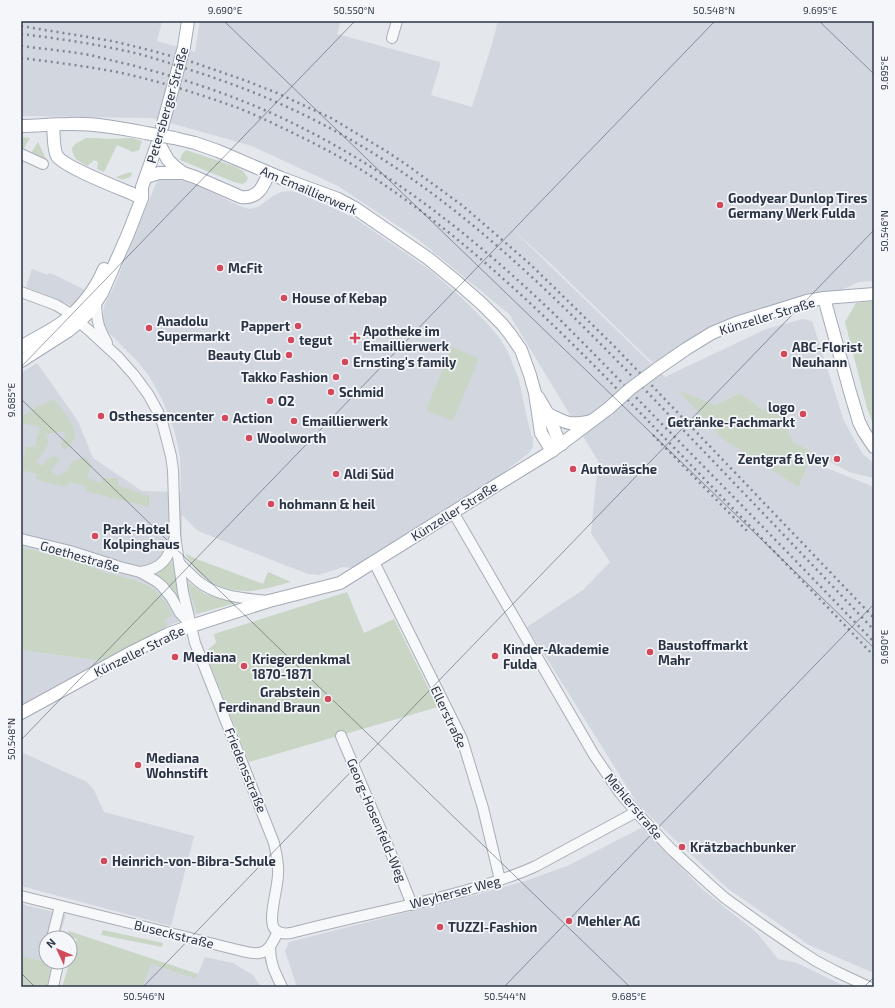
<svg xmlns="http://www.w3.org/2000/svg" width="895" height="1008" viewBox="0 0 895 1008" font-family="'Exo 2',sans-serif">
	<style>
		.built { fill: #d2d6de }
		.green { fill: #c9d6c5 }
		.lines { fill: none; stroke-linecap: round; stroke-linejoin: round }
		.minor-casing { stroke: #a9aeb7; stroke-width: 12 }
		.major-casing { stroke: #a3abb8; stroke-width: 14 }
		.minor { stroke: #f7f8fa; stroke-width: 10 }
		.major { stroke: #fff; stroke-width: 12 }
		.rail { stroke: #7d8696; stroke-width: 2.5; stroke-dasharray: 2 4; stroke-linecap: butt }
		.major-bridge-casing { stroke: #a3abb8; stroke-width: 14; stroke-linecap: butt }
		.major-bridge { stroke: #fff; stroke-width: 12 }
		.ticks { fill: none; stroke: #2b3445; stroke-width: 1; stroke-opacity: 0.45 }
		.poi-dot { fill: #d1495b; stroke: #f4f6f9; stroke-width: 1.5 }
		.labels { text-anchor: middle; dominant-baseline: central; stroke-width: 3.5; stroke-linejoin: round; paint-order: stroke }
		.street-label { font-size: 13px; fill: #2b3445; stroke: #f4f6f9 }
		.poi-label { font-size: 13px; font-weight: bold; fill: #2b3445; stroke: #f4f6f9; text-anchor: start }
		.neatline { fill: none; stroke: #2b3445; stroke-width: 1.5 }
		.ticks-label { font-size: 10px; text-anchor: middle; fill: #2b3445 }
	</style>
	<rect width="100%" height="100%" fill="#e4e7ec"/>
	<g class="built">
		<path d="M21,21H162L157,41L195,52L200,21H341L337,34L440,62V65L431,95L472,107L492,44L498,21H874V281L859,282L824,298L736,323L657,367L551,264L510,227L665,377L766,329L803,319L812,321L844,421L862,453L874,464V478L849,472L793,442L776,405L763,410L740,393L715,405L679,391L799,487L809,461L874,487V973L809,945L727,888L639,806L527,627L583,590L610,562L591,533L598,461L509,314L419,240L338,186L252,146L152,118L21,116Z"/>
		<path d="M165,178L184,181L201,187L242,207L249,209L258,207L273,196L281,192L290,191L299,193L353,217L430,270L463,299L485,321L498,336L508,352L519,380L527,418L532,437H533V447L529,453L492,481L354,568L343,567L319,575L308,574L198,531L182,515V557L197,614L168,626L148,585L131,579L101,571L84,563L21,547V373L37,363L78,421L93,458L142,491L181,492L180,459L178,446L174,430L162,399L149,376L138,362L109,333L104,325L103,318L104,306L116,282L148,203L154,188L157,182L161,179Z"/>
		<path d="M32,269L48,275L49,273L55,275L85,290L73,306L26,287Z"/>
		<path d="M21,650L102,661L21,705Z"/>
		<path d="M21,752L87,782L94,790L104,812L194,836L171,926L21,886Z"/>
		<path d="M643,827L703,890L757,933L778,959L797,963L846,987H297L285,951L289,942L475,895L525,881L567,866Z"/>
		<path d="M21,904L66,915L59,938H46V962L21,956Z"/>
		<path d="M205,957L233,963L253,975L261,987H143L151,964L196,979Z"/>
	</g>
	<g class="green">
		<path d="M21,137L30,138L23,150L21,149Z"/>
		<path d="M86,138H97L109,139L132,138L142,141L139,150L133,152L117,145L104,172L97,169L98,162L94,160L87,166C78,160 73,160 72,148L75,144Z"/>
		<path d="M38,142L47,161L31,153Z"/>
		<path d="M186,150L234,166L243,171L248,178L246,182L242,184L234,182L180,160L182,154Z"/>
		<path d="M132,172L131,176C126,180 121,180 116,177L124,174Z"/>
		<path d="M874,301V426L867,408L845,322L856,303Z"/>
		<path d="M452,347L479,358L453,421L426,410Z"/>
		<path d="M678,390L715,405L740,393L763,410L776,405L793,442L816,454L809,461L799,487L723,439Z"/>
		<path d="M54,399C65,414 88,436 64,450L60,444L65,438V432H55L46,435L49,443L44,451L41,455L36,462L43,466L48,458L55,456L60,460L54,465L51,471L58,476L68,470L72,461L86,457L91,465L87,478L101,483L104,478H117L119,486L149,496V507L85,491L86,486L70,482L66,487L36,480L37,474L21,470L26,447H35L40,427L21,423V416L24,415L35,408Z"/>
		<path d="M21,547L84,563L101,571L131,579L148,585L160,595L168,607L172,616L165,619L168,626L102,661L21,650Z"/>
		<path d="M185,553L194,558L263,584L268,572L291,582C279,585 261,591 248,591C220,591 198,579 185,553Z"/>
		<path d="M168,563L174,564L182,604H180C173,592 166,580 153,573Z"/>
		<path d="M188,582L205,594L225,600L235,601L236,603L197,614Z"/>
		<path d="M347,592L364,633L394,619L438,707L249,762L205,652L216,643L214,634Z"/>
		<path d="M103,930L163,943L162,947L101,935Z"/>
		<path d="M69,931L198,974L196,979L151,964L143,987H62L77,939L67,936Z"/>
		<path d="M21,956L52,963L47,987H21Z"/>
	</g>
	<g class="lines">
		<defs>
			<g id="minor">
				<path d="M392,38L397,21"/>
				<path d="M21,154L43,164"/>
				<path d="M21,292L56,305L66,311L92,333L118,357L134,375L148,394L158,412L163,425L171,456L173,470L175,535L183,592L195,643L274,843C276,853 279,863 278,874C278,887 269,915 273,926C276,934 284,934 291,933C348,918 407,907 464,891C488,884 513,877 536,866L636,812"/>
				<path d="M96,303C97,322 98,327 107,343"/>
				<path d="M453,512L594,755L620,793L636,812L671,849L709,884L725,898L761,924L796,948L816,961L837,972L869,987"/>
				<path d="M21,539L70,551L120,567L140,572L156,581L162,586L171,597L180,613L190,624"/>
				<path d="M374,562L462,739L483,808L500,880"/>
				<path d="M179,563C185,569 192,576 199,582C219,597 243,598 267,601"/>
				<path d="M140,572C163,569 169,557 175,537"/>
				<path d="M341,736L401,877L412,905"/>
				<path d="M21,896L242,951C247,952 254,954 259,953C270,952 273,940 278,932"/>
				<path d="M52,938L60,906"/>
				<path d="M270,947C270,964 275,972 282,987"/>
				<path d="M53,987L57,969V962"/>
			</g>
			<g id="major">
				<path d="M53,125C54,133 53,149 57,156C64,167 119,188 135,195"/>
				<path d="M21,126C37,126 52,124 68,124C94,123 121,128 146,133"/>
				<path d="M174,138L195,143L218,151L281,178L338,199L355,208L429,259L457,282L482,304L502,324L510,334L521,350L530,375L535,393L541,433L552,451"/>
				<path d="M158,142L168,160L174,166L183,173L195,177L241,197C259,199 263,186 269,173"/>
				<path d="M146,177L159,173H183"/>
				<path d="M824,298L850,392L859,422L864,432L874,447"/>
				<path d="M21,347C35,338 51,331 64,321C82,307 95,290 104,269"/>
				<path d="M21,361L68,331L79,322L90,311L102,293L128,234L142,198V187L158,142L184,47L188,21"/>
				<path d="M657,369L686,349L712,333L736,323L807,301L824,298L874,294"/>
				<path d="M538,397L548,414L558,439L562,444"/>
				<path d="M548,414C567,423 569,426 591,421"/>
				<path d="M21,713L132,652L168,634L191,626L269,601L340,583L503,481L552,451L609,408"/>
			</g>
		</defs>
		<use href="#minor" class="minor-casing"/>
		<use href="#major" class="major-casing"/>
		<use href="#minor" class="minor"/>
		<use href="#major" class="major"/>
		<g class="rail">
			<path d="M21,26L112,41L153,51L192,62L244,80L277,93L331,118L386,151L407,165L463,206L530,264L614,346L874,618"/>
			<path d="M21,34C62,39 103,45 143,55C156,59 170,63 184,68C240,85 295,108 346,137C471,208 572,313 670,416C738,487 806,558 874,630"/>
			<path d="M21,46C44,49 67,51 90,55C102,58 114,61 127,64C190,80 254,102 312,133C401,179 480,243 552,312C588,347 622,383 657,419C730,493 802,567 874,642"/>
			<path d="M21,58C53,62 85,66 117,72C155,80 193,92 230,105C250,112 270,122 289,131C318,145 347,160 374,178C479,247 567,337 654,427C728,503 801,579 874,656"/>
			<path d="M653,435L747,531"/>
		</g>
		<defs>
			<g id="major-bridge">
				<path d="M146,133L174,138"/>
				<path d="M609,408L630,389L657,369"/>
			</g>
		</defs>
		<use href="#major-bridge" class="major-bridge-casing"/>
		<use href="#major-bridge" class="major-bridge"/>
	</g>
	<path class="ticks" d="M224,21L874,648M819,21L874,74M21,367L355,21M21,399L630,987M21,740L715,21M21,973L35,987M143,987L874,230M504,987L874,604M864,987L874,977"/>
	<g class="poi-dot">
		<circle cx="720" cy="205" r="4"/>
		<circle cx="220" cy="268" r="4"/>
		<circle cx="284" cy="298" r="4"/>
		<circle cx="298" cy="326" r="4"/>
		<circle cx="149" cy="328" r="4"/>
		<path d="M353 332h4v4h4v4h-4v4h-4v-4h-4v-4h4z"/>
		<circle cx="291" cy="340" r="4"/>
		<circle cx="784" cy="354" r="4"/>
		<circle cx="289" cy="355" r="4"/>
		<circle cx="345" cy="362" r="4"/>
		<circle cx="336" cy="377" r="4"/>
		<circle cx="331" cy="392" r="4"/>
		<circle cx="270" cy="401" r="4"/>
		<circle cx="803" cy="414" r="4"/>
		<circle cx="101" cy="416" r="4"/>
		<circle cx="225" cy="418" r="4"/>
		<circle cx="294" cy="421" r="4"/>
		<circle cx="249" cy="438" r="4"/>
		<circle cx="837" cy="459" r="4"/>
		<circle cx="573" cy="469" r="4"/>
		<circle cx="336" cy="474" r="4"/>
		<circle cx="271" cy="504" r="4"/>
		<circle cx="95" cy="536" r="4"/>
		<circle cx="650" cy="652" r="4"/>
		<circle cx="495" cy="656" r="4"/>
		<circle cx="175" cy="657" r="4"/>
		<circle cx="244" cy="666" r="4"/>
		<circle cx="328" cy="699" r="4"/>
		<circle cx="138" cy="765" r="4"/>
		<circle cx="682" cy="847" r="4"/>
		<circle cx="104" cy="861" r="4"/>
		<circle cx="569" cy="921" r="4"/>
		<circle cx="440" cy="927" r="4"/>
	</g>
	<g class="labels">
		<g class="street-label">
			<text transform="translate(167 105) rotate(-74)">Petersberger Straße</text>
			<text transform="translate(309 190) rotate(23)">Am Emaillierwerk</text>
			<text transform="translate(767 316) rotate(-17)">Künzeller Straße</text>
			<text transform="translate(454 511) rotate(-32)">Künzeller Straße</text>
			<text transform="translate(80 556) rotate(16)">Goethestraße</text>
			<text transform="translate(139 651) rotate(-26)">Künzeller Straße</text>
			<text transform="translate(449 717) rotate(65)">Ellerstraße</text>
			<text transform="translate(246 770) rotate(68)">Friedensstraße</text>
			<text transform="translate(634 806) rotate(50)">Mehlerstraße</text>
			<text transform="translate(377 820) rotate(67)">Georg-Hosenfeld-Weg</text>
			<text transform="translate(455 892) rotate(-15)">Weyherser Weg</text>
			<text transform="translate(174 934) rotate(14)">Buseckstraße</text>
		</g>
		<g class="poi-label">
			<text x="728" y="198">Goodyear Dunlop Tires<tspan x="728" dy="15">Germany Werk Fulda</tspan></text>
			<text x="228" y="268">McFit</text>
			<text x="292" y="298">House of Kebap</text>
			<text x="157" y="321">Anadolu<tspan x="157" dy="15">Supermarkt</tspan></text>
			<text x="290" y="326" text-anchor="end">Pappert</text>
			<text x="363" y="331">Apotheke im<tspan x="363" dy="15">Emaillierwerk</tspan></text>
			<text x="299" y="340">tegut</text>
			<text x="792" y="347">ABC-Florist<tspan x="792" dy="15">Neuhann</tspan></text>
			<text x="281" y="355" text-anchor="end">Beauty Club</text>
			<text x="353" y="362">Ernsting's family</text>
			<text x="328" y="377" text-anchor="end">Takko Fashion</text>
			<text x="339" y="392">Schmid</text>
			<text x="278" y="401">O2</text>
			<text x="795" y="407" text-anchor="end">logo<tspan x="795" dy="15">Getränke-Fachmarkt</tspan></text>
			<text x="109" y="416">Osthessencenter</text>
			<text x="233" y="418">Action</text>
			<text x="302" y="421">Emaillierwerk</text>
			<text x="257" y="438">Woolworth</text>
			<text x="829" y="459" text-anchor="end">Zentgraf &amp; Vey</text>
			<text x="581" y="469">Autowäsche</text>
			<text x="344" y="474">Aldi Süd</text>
			<text x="279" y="504">hohmann &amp; heil</text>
			<text x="103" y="529">Park-Hotel<tspan x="103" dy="15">Kolpinghaus</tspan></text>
			<text x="658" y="645">Baustoffmarkt<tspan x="658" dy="15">Mahr</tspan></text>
			<text x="503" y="649">Kinder-Akademie<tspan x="503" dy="15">Fulda</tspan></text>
			<text x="183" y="657">Mediana</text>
			<text x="252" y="659">Kriegerdenkmal<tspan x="252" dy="15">1870-1871</tspan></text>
			<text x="320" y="692" text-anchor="end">Grabstein<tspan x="320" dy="15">Ferdinand Braun</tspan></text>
			<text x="146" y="758">Mediana<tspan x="146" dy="15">Wohnstift</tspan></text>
			<text x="690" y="847">Krätzbachbunker</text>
			<text x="112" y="861">Heinrich-von-Bibra-Schule</text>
			<text x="577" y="921">Mehler AG</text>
			<text x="448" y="927">TUZZI-Fashion</text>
		</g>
	</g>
	<rect width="895" height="1008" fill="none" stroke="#f4f6f9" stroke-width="44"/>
	<g transform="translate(58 950) rotate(314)"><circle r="19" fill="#f4f6f9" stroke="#a4a8b1"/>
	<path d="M0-3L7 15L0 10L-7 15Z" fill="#d1495b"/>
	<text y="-6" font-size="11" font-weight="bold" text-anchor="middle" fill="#2b3445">N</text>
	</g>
	<rect x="22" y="22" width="851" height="964" class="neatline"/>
	<g class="ticks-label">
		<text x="225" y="14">9.690°E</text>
		<text x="354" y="14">50.550°N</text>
		<text x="714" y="14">50.548°N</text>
		<text x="820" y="14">9.695°E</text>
		<text transform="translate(884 73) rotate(-90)" y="4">9.695°E</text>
		<text transform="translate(884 231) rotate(-90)" y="4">50.546°N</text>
		<text transform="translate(11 400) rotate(-90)" y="4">9.685°E</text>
		<text transform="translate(884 647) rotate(-90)" y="4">9.690°E</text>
		<text transform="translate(11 739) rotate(-90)" y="4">50.548°N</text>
		<text x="144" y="1000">50.546°N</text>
		<text x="505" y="1000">50.544°N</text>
		<text x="629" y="1000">9.685°E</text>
	</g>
</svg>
